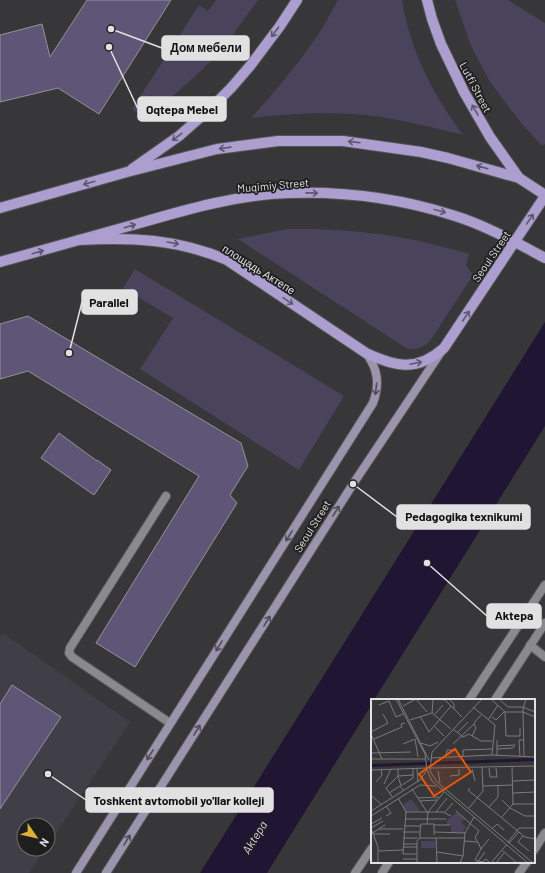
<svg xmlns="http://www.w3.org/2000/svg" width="545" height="873" viewBox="0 0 545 873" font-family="Barlow,sans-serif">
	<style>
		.built { fill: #403e47 }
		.green { fill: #4a435c }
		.water { fill: #201633 }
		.building { fill: #5e5577; stroke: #939396 }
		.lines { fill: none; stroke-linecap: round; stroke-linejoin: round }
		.service-casing { stroke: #555556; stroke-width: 10 }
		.pedestrian-casing { stroke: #555556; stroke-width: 10 }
		.minor-casing { stroke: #555556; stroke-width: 10 }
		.secondary-casing { stroke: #555556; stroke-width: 10 }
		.primary-casing { stroke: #555556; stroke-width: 12 }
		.service { stroke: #8a8a8d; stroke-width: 8 }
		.pedestrian { stroke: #8a8a8d; stroke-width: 8 }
		.minor { stroke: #8a8a8d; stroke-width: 8 }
		.secondary { stroke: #9b94ad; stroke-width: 8 }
		.primary { stroke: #ac9ece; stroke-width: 10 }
		.oneway { stroke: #5e586e }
		.oneway2 { stroke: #504d58 }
		.labels { text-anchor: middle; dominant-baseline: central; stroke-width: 3.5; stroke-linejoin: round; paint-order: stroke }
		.street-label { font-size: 11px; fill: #e1e1e2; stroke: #1e1e1f }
		.water-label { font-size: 12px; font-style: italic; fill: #ded4f9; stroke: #1e1e1f }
		.inset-road { fill: none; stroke: #7b7a7d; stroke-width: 1 }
		.view { fill: #e8590c; fill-opacity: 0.15; stroke: #e8590c; stroke-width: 2 }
		.inset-edge { fill: none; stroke: #e1e1e2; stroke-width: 2 }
		.leader { fill: none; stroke: #e1e1e2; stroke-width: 1.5 }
		.callout-dot { fill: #e1e1e2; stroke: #1e1e1f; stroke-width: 1.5 }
		.callout { fill: #e1e1e2; stroke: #e1e1e2; stroke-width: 1.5 }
		.callout-label { font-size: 12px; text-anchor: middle; font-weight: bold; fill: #111 }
	</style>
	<rect width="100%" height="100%" fill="#373639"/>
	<path class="built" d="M3,633L130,722L48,845V825H24V849H45L29,873H0V637Z"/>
	<g class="green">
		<path d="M216,0H258L229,40L211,61L192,79L166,102L143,117L132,109L199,5L208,11Z"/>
		<path d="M338,0H402C410,51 433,94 463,135C426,126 390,116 352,114C318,112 285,114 251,118C277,89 302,60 323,27C328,18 333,9 338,0Z"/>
		<path d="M455,0H508L545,23V144L542,146L522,124L490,82L471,46Z"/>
		<path d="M287,229C350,228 408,235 469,254L466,265L473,275L430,341C422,348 416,351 406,348L238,239Z"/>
		<path d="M135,269L344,396L299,470L140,369L173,318L123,288Z"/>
	</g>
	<path class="water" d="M545,322V426L374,700H372V704L267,873H200Z"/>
	<g class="building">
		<path d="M87,0H171L99,114L58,88L0,102V35L42,24L50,57Z"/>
		<path d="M28,316L241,443L248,466L230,495L237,503L135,667L96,643L199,476L28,371L0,379V324Z"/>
		<path d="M59,433L97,461V460L111,470L94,495L41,458Z"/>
		<path d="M12,685L61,717L0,809V704Z"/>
	</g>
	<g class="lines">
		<defs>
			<g id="service">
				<path d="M166,496L70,648L69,653L72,657L170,723"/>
				<path d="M530,645L545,657"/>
				<path d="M534,850L545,833"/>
				<path d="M519,873L527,862"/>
			</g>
			<g id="pedestrian">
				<path d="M469,700L545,585"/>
				<path d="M355,873L372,848"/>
			</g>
			<g id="minor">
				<path d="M495,700L545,623"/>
				<path d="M382,873L389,862"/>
			</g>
			<g id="secondary">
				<path d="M76,873L373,403C380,384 378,369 366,353"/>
				<path d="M106,873L353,484L441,352"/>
			</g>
			<g id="primary">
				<path d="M427,0L432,19L441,44L464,92L490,137L519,178"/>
				<path d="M132,169L179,136L212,107L231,88L250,66L280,26L297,0"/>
				<path d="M0,208L127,172L217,149L278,141H343L421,152L448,158L519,178L545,195"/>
				<path d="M79,240C132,237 177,239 227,260L366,353C396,367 417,372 444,348L545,196"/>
				<path d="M0,262C47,249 93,236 140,223C188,209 237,195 288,193C343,191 399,198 452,215C485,225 515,242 545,258"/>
			</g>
		</defs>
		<use href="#service" class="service-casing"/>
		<use href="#pedestrian" class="pedestrian-casing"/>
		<use href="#minor" class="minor-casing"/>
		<use href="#secondary" class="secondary-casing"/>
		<use href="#primary" class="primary-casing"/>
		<use href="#service" class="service"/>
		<use href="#pedestrian" class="pedestrian"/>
		<use href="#minor" class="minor"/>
		<use href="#secondary" class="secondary"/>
		<use href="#primary" class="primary"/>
	</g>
	<defs><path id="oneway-shaft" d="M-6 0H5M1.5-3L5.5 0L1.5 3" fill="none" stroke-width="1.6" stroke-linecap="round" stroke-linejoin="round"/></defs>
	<g class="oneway">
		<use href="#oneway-shaft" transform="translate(275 32) rotate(127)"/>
		<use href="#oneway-shaft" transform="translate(475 110) rotate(-120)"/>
		<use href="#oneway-shaft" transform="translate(177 137) rotate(143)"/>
		<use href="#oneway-shaft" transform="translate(354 142) rotate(-173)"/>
		<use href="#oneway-shaft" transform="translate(225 148) rotate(172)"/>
		<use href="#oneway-shaft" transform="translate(482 167) rotate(-164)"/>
		<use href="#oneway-shaft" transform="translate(89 183) rotate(164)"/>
		<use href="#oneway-shaft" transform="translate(312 193) rotate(1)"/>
		<use href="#oneway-shaft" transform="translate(440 211) rotate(15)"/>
		<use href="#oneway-shaft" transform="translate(530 219) rotate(-56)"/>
		<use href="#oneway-shaft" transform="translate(130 226) rotate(-16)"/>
		<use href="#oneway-shaft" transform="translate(173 243) rotate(10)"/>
		<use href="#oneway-shaft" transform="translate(38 252) rotate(-16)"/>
		<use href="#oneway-shaft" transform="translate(288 301) rotate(34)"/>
		<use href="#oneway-shaft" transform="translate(466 316) rotate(-56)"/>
		<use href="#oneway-shaft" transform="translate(416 363) rotate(-12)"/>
	</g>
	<g class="oneway2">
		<use href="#oneway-shaft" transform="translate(376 389) rotate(97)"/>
		<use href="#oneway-shaft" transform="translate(336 511) rotate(-58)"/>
		<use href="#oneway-shaft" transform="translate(289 536) rotate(122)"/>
		<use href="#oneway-shaft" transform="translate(267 621) rotate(-58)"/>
		<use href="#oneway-shaft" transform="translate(219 646) rotate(122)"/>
		<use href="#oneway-shaft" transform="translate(197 730) rotate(-58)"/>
		<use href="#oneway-shaft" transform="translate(150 755) rotate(122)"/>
		<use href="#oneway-shaft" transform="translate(127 840) rotate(-58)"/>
	</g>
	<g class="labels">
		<g class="street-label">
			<text transform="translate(476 87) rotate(62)">Lutfi Street</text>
			<text transform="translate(273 185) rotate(-5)">Muqimiy Street</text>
			<text transform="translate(491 256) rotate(-56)">Seoul Street</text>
			<text transform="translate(259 269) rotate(32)">площадь Актепе</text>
			<text transform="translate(312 526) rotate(-58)">Seoul Street</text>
		</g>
		<g class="water-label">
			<text transform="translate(254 837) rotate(-58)">Aktepa</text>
		</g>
	</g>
	<g transform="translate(371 699)">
		<rect width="164" height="164" fill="#373639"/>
		<path d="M40,100L47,109L49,112H34L32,106ZM86,113L93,120L90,124L95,128L92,133H80V126H76V121ZM50,142H64V149H50Z" fill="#4a435c"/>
		<path d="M164,59V62L0,68V65Z" fill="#201633"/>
		<path class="inset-road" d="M25,0L54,55L56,71L61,82L157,164M27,0L58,61M45,0L56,13M58,0L74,1L91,18M78,0L83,5V10M111,0L61,53L59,72L66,83L162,164M120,0L134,13M128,0L137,8H152L164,13M8,6L18,2L25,18L32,15M32,7L45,0M102,8L124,26L121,56M134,13L135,37H149V29M134,13H152L164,18M61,14L62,1M64,15L72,6M49,17L58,33L80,7M121,18L125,21L133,13M39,21L61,14L80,30M117,21L127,6M64,28L73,37M82,30L92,38L98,35L110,42H121M0,33L17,24L12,15M86,34L97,23M0,35L11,60M101,37L105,29L103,24L110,16M3,40L31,28L30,25L34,24M126,41V57M50,44L59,47L67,43M32,45L44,40L47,58M82,45L103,25M126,47L144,46L142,49L126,50M0,54L40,53M75,57L76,51H86M92,57V51L121,50M153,57L152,10L155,0M149,58L148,41H153M60,59L121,56L164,58M0,60H54M58,69L164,67M118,69L119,78H126L125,69M46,70L47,83M101,70L104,82M0,71L56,69M67,72L69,84M79,77L88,76V70M142,82L164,81M5,83L11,76L10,70M13,85L20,70M31,86L42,79V70M30,87L27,77L42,76M112,87L142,86M99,89L97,91L154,138L164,140M41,90L56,113M18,94L29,87L33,92M142,94L164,93M0,96L11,106M22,99L15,89L27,77V70M27,99L35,113L32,155H46V164M47,99L68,98M131,101L139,109L154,117H164M49,102L66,101M142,105H164M118,108L127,98V87M97,110L112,92L111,68M0,112L49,81L56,71M85,112L108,132L104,138L106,142M35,113H72L80,117M65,113L76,99M74,113L82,104M0,117L49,86L65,87M15,117L20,114L15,107M130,119L142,105L141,68M35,120H75M0,125L11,119M56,125L57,113L73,93M63,126H79M33,127H50M0,129L7,148V164M0,129L12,122M8,130H32M121,130L126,125L133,131M32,133H49L50,125H63V136M63,133L94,134M0,135L14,126M3,135H19M152,137L147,143L158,152M32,139H47M49,139H93M65,139L66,164M93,142L107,143L110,150L104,161L111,163L115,160L119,164M137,143L148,129H164M138,144L148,133M32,145H46M32,148H46M110,150L118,140M8,152L32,151M132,152L146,164M66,153L92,157M46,155V142L49,139V133M32,160H46M32,164H46M89,164L92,157L94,134L103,118M106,164L114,153M120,164L136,145M125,164L133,154"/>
		<path class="view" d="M84,50L100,73L63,97L48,75Z"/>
		<rect width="164" height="164" class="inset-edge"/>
	</g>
	<path class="leader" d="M111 29L162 48M109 47L138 109M69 353L82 302M353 484L397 517M427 563L487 616M48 774L86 800"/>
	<g class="callout-dot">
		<circle cx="111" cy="29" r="4"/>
		<circle cx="109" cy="47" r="4"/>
		<circle cx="69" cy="353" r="4"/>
		<circle cx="353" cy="484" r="4"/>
		<circle cx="427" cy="563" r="4"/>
		<circle cx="48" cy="774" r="4"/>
	</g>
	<g class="callout">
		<rect x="162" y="36" width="87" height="24" rx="4"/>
		<rect x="138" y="97" width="88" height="24" rx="4"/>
		<rect x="82" y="290" width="55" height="24" rx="4"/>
		<rect x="397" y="505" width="133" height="24" rx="4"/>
		<rect x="487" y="604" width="54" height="24" rx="4"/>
		<rect x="86" y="788" width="187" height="24" rx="4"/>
	</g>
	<g class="callout-label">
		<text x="206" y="52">Дом мебели</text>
		<text x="182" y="114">Oqtepa Mebel</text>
		<text x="109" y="307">Parallel</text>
		<text x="464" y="521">Pedagogika texnikumi</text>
		<text x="514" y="620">Aktepa</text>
		<text x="179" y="805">Toshkent avtomobil yo'llar kolleji</text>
	</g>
	<g transform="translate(36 837) rotate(124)"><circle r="19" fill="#1e1e1f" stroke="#6c6c6d"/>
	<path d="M0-3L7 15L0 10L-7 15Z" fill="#dfb034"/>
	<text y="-6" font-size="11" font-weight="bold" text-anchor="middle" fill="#e1e1e2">N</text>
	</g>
</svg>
